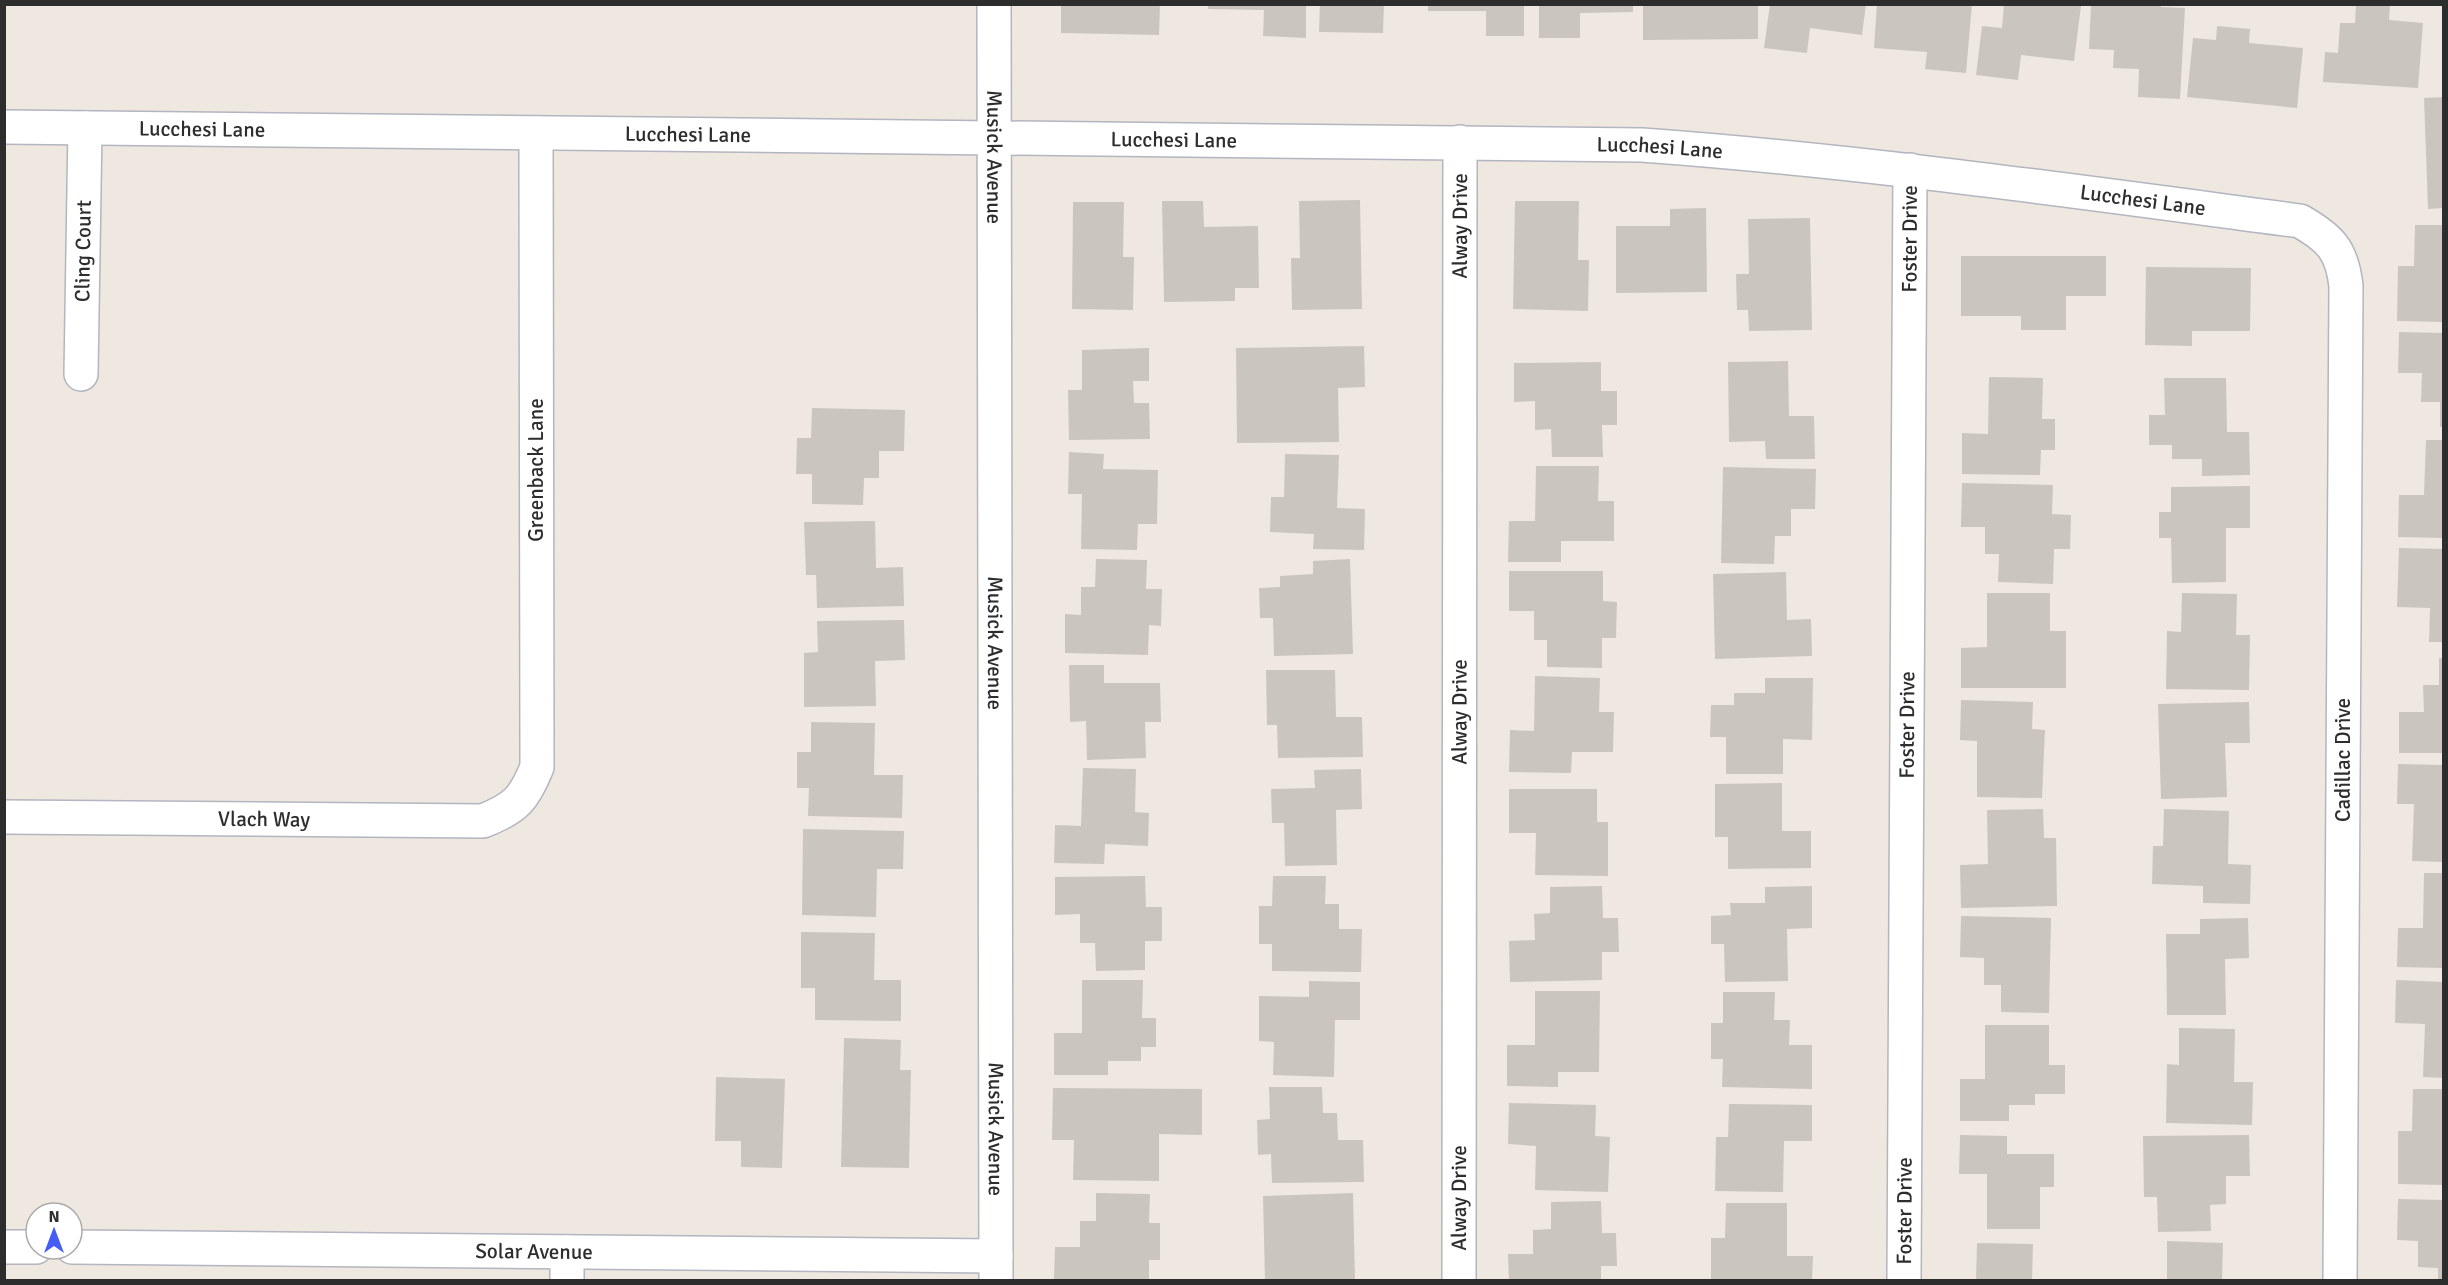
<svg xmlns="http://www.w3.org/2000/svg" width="2448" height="1285" viewBox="0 0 2448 1285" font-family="Signika,sans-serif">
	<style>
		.building { fill: #cac6be }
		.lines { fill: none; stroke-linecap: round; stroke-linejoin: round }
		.minor-casing { stroke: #b3b5c0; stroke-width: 36 }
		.minor { stroke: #fff; stroke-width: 33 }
		.labels { text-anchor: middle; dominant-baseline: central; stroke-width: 6; stroke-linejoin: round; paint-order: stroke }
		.street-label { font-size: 21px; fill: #2d2d2d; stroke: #fff }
	</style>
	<rect width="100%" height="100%" fill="#eee8e0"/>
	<g class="building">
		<path d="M1061,4H1160L1159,35L1061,33Z"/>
		<path d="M1208,4H1306V38L1263,36L1264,10L1208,9Z"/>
		<path d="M1320,4H1384L1383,33L1319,32Z"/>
		<path d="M1428,4H1524V36H1486V11H1428Z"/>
		<path d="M1539,4H1633V12L1580,13V38H1539Z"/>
		<path d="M1643,4H1758V39L1643,40Z"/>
		<path d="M1770,4H1866L1862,35L1810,28L1807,53L1764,48Z"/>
		<path d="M1877,4H1972L1966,73L1925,69L1927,52L1874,48Z"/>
		<path d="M2004,4L2081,6L2074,61L2021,55L2018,80L1976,75L1982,26L2002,28Z"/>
		<path d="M2091,4H2162L2161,7L2185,8L2180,99L2138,97L2139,69L2113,68L2114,50L2089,49Z"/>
		<path d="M2356,4H2390L2389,20L2423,23L2418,88L2323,82L2325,52L2338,53L2340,23H2355Z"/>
		<path d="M2217,26L2250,29L2249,43L2303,48L2297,108L2187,97L2193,38L2216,40Z"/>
		<path d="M2444,97V208L2428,209L2424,98Z"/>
		<path d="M1360,200L1362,309L1292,310L1291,258H1300L1299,201Z"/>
		<path d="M1162,201H1203L1204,227L1258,226L1259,288H1235V301L1164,302Z"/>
		<path d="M1515,201H1579L1578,260H1589L1588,311L1513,309Z"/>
		<path d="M1073,202H1124L1123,257H1134L1133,310L1072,309Z"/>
		<path d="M1706,208L1707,292L1616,293V226H1670V209Z"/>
		<path d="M1810,218L1812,330L1749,331L1748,310H1737L1736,274H1749L1748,219Z"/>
		<path d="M2415,225H2444V322L2397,321L2398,266H2414Z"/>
		<path d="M1961,256H2106V296H2066V330H2021V316H1961Z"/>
		<path d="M2146,267L2251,268L2250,331H2192V346L2145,345Z"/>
		<path d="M2399,332L2444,333V427H2440V402H2421L2422,373H2398Z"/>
		<path d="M1364,346L1365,387L1338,388L1339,442L1237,443L1236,348Z"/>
		<path d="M1149,348V381H1133L1134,403H1149L1150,439L1069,440L1068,390H1082V350Z"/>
		<path d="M1788,361L1789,416H1814L1815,459H1766L1765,441L1729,442L1728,362Z"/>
		<path d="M1601,362V391H1617V425H1602L1603,457H1552L1551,429L1535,430V401L1514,402V363Z"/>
		<path d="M1989,377L2043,378L2042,419H2055V450H2041L2040,475L1962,474V433L1988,434Z"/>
		<path d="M2164,378H2226L2227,432H2249L2250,475L2202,476V459H2172V445H2149V415H2165Z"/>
		<path d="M812,408L905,410L904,451H879V478H864L863,505L812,504V474H796L797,438H811Z"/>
		<path d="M2426,440H2444V538L2398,537L2399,495H2424Z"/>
		<path d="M1069,452L1104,454L1103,469L1158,470L1157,524H1138L1137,550L1081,549L1082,494H1068Z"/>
		<path d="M1285,454L1339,455L1337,508L1365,509L1364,550L1313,549L1314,534L1270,532L1271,497H1284Z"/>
		<path d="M1536,466H1599L1598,501H1614V541H1561V562H1508L1509,521H1535Z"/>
		<path d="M1723,467L1816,469L1815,509H1791V536H1775L1774,564L1721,563Z"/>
		<path d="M1962,483L2053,485L2052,514L2071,515L2070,549H2054L2053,584L1998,582L1999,554H1985V527H1961Z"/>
		<path d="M2250,486V528H2226V582L2172,583L2171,538H2159V512H2171V487Z"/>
		<path d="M875,521L876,568L903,567L904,606L817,608L816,575H806L804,522Z"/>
		<path d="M2399,548L2444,549V642H2429L2430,608L2397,607Z"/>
		<path d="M1096,559L1147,560L1146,589H1162L1161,626L1149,625L1148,655L1065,653V614L1081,615V587H1095Z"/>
		<path d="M1350,559L1353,654L1274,656L1273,618H1260L1259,588L1280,587V576L1313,574V561Z"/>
		<path d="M1509,571H1603V601L1617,602L1616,638H1602V668L1547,667V640H1534V611H1509Z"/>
		<path d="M1786,572L1787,620L1811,619L1812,656L1715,659L1713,574Z"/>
		<path d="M1987,593H2050V631H2066V688H1961V648L1987,647Z"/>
		<path d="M2182,593L2237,594L2236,635H2250L2249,690L2166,689L2167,631L2181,632Z"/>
		<path d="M904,620L905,660L875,661L876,706L804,707V653L818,652L817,621Z"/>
		<path d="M2439,658H2444V753H2399V712H2424L2423,685H2439Z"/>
		<path d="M1069,665H1104V683H1160L1161,722H1145L1146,758L1087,760L1086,721L1070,722Z"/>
		<path d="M1266,670H1335L1336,717H1362L1363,757L1278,758L1277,725H1267Z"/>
		<path d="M1535,676L1600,678L1599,712H1614L1613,752H1572L1571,773L1509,772L1510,730L1534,731Z"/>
		<path d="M1765,678H1813L1812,740L1783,739V774H1726V737H1710L1711,705H1734V693H1765Z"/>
		<path d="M1961,700L2033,702L2032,729L2045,730L2042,798L1977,797V741L1960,740Z"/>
		<path d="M2249,702L2250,743H2225L2227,797L2161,799L2158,704Z"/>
		<path d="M811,722L875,723L874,775H903L902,818L808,816L809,788H797V752H811Z"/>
		<path d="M2398,764L2444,765V862L2412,861L2414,804H2397Z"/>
		<path d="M1083,768L1136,769L1135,812L1149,813L1148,846L1105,844L1104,864L1054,863L1055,825L1081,826Z"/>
		<path d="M1361,769L1362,809L1336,810L1337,865L1285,866L1284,823H1272L1271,789L1315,788L1314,770Z"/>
		<path d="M1782,783V831H1811V868L1728,869V837H1715V784Z"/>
		<path d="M1509,789H1597V822H1608V876L1535,875L1536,833H1509Z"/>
		<path d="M2043,809L2044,838H2056L2057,906L1961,908L1960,865L1988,864L1987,810Z"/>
		<path d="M2164,809L2229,811L2228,864L2251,865L2250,904L2203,903V886L2152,884L2153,846H2163Z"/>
		<path d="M803,829L904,831L903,869H877L876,917L802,915Z"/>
		<path d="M2424,873H2444V968L2397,967L2398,928H2423Z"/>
		<path d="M1145,876L1146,907H1162V941H1145V970L1096,971L1095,943H1080V914L1055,915V877Z"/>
		<path d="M1273,876H1326L1325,904H1339V929H1362L1361,972L1272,971V944H1259V906H1272Z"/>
		<path d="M1602,886L1603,918H1618L1619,952H1602V980L1510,982L1509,941L1535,940L1534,914L1550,913V887Z"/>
		<path d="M1812,886V928L1787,929L1788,981L1725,982L1724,944H1711V916L1731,915L1730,903H1765V887Z"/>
		<path d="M1961,916L2051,918L2049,1013L2001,1012V985H1984V958L1960,957Z"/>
		<path d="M2248,918L2249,958L2225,959L2226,1015H2167L2166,934H2200V919Z"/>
		<path d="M801,932L875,933L874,980H901V1021L815,1020V988H801Z"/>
		<path d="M1082,980H1143L1142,1018H1156V1047H1141V1061H1108V1075H1054V1033H1082Z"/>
		<path d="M2396,980L2444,982V1078L2423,1077L2425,1024L2395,1023Z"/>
		<path d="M1309,981L1360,982V1020H1335L1334,1077L1273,1075L1274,1042L1259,1041V996L1309,997Z"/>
		<path d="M1535,991H1600L1599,1072H1558V1087L1507,1086V1045H1535Z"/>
		<path d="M1723,992H1775L1774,1020H1790L1789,1045H1812V1089L1722,1087L1723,1059H1711V1023H1723Z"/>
		<path d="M1985,1025H2049V1065H2065V1094H2035V1105H2009V1121H1960V1079H1985Z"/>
		<path d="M2179,1028L2235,1029L2234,1082H2253L2252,1125L2166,1123L2167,1064L2179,1065Z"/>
		<path d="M844,1038L901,1040L900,1070H911L909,1168L841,1167Z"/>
		<path d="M716,1077L785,1079L782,1168L741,1167V1141H715Z"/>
		<path d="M1269,1087H1322L1323,1113H1337L1338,1140H1363L1364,1182L1272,1183L1271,1154L1258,1155L1257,1120L1270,1119Z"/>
		<path d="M1053,1088L1202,1089V1135L1159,1134V1181L1073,1180L1074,1140H1052Z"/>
		<path d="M2413,1089H2444V1185L2398,1184V1131H2412Z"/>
		<path d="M1509,1103L1596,1105L1595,1136L1610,1137L1608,1192L1535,1190L1536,1146L1508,1144Z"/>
		<path d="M1729,1104L1812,1105V1141H1784L1783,1192L1715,1191L1716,1137H1728Z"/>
		<path d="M1960,1135L2007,1136V1154H2054V1187H2040V1229H1987V1174H1959Z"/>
		<path d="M2249,1135L2250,1176H2226V1204L2210,1205L2211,1231L2158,1232L2157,1197H2144L2143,1136Z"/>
		<path d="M1096,1193L1150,1194L1149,1223H1160V1260H1149V1280H1054L1055,1247H1080V1221H1096Z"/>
		<path d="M1353,1193L1355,1280H1265L1263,1196Z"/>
		<path d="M2398,1199L2444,1200V1280H2438V1268L2418,1267V1241L2397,1240Z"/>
		<path d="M1601,1201L1602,1233H1616L1617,1266H1601V1280H1509L1508,1254H1533V1230L1551,1229V1202Z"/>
		<path d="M1726,1203H1787V1256H1813L1812,1280H1711V1238H1725Z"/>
		<path d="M2167,1241L2223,1243L2222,1280H2167Z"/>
		<path d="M1977,1243L2033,1244L2032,1280H1976Z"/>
	</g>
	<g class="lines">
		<defs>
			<g id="minor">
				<path id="s1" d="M994,4L996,1280"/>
				<path id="s2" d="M4,127L1642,145C1862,161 2081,192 2300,221C2330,238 2342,250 2346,286L2340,1280"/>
				<path id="s3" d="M81,374L85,128"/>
				<path id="s4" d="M4,817L483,821C516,808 524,799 537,767L536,133"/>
				<path d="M4,1247H36"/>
				<path id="s5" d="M72,1247L996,1256"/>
				<path d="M567,1280V1252"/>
				<path id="s6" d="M1459,1280L1460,142"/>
				<path id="s7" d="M1904,1280L1910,170"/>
			</g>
		</defs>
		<use href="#minor" class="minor-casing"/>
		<use href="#minor" class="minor"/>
	</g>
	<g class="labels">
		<g class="street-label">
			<text stroke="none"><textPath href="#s2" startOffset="198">Lucchesi Lane</textPath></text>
			<text stroke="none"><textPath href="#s2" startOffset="684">Lucchesi Lane</textPath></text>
			<text stroke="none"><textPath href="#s2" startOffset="1170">Lucchesi Lane</textPath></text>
			<text stroke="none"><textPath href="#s2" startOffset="1656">Lucchesi Lane</textPath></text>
			<text stroke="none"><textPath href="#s1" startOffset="153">Musick Avenue</textPath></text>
			<text stroke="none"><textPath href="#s2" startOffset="2142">Lucchesi Lane</textPath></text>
			<text stroke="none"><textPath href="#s6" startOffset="1054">Alway Drive</textPath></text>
			<text stroke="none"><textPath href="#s7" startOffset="1041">Foster Drive</textPath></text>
			<text stroke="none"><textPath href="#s3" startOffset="123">Cling Court</textPath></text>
			<text transform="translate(536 470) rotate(-90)">Greenback Lane</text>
			<text stroke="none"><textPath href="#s1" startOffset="639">Musick Avenue</textPath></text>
			<text stroke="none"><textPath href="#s6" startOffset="568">Alway Drive</textPath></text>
			<text stroke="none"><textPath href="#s7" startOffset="555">Foster Drive</textPath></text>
			<text transform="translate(2343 760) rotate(-90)">Cadillac Drive</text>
			<text stroke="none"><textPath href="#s4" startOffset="260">Vlach Way</textPath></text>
			<text stroke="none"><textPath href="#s1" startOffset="1125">Musick Avenue</textPath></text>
			<text stroke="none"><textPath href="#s6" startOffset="82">Alway Drive</textPath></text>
			<text stroke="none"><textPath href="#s7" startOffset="69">Foster Drive</textPath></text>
			<text stroke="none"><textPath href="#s5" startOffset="462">Solar Avenue</textPath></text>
		</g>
	</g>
	<rect width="2448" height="1285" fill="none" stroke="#2d2d2d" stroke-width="12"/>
	<g transform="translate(54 1231)"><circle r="28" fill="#ffffff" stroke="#ababab" stroke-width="1.5"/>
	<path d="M0-4.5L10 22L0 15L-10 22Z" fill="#445df7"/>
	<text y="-9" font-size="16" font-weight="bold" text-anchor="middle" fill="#2d2d2d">N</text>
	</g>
</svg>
